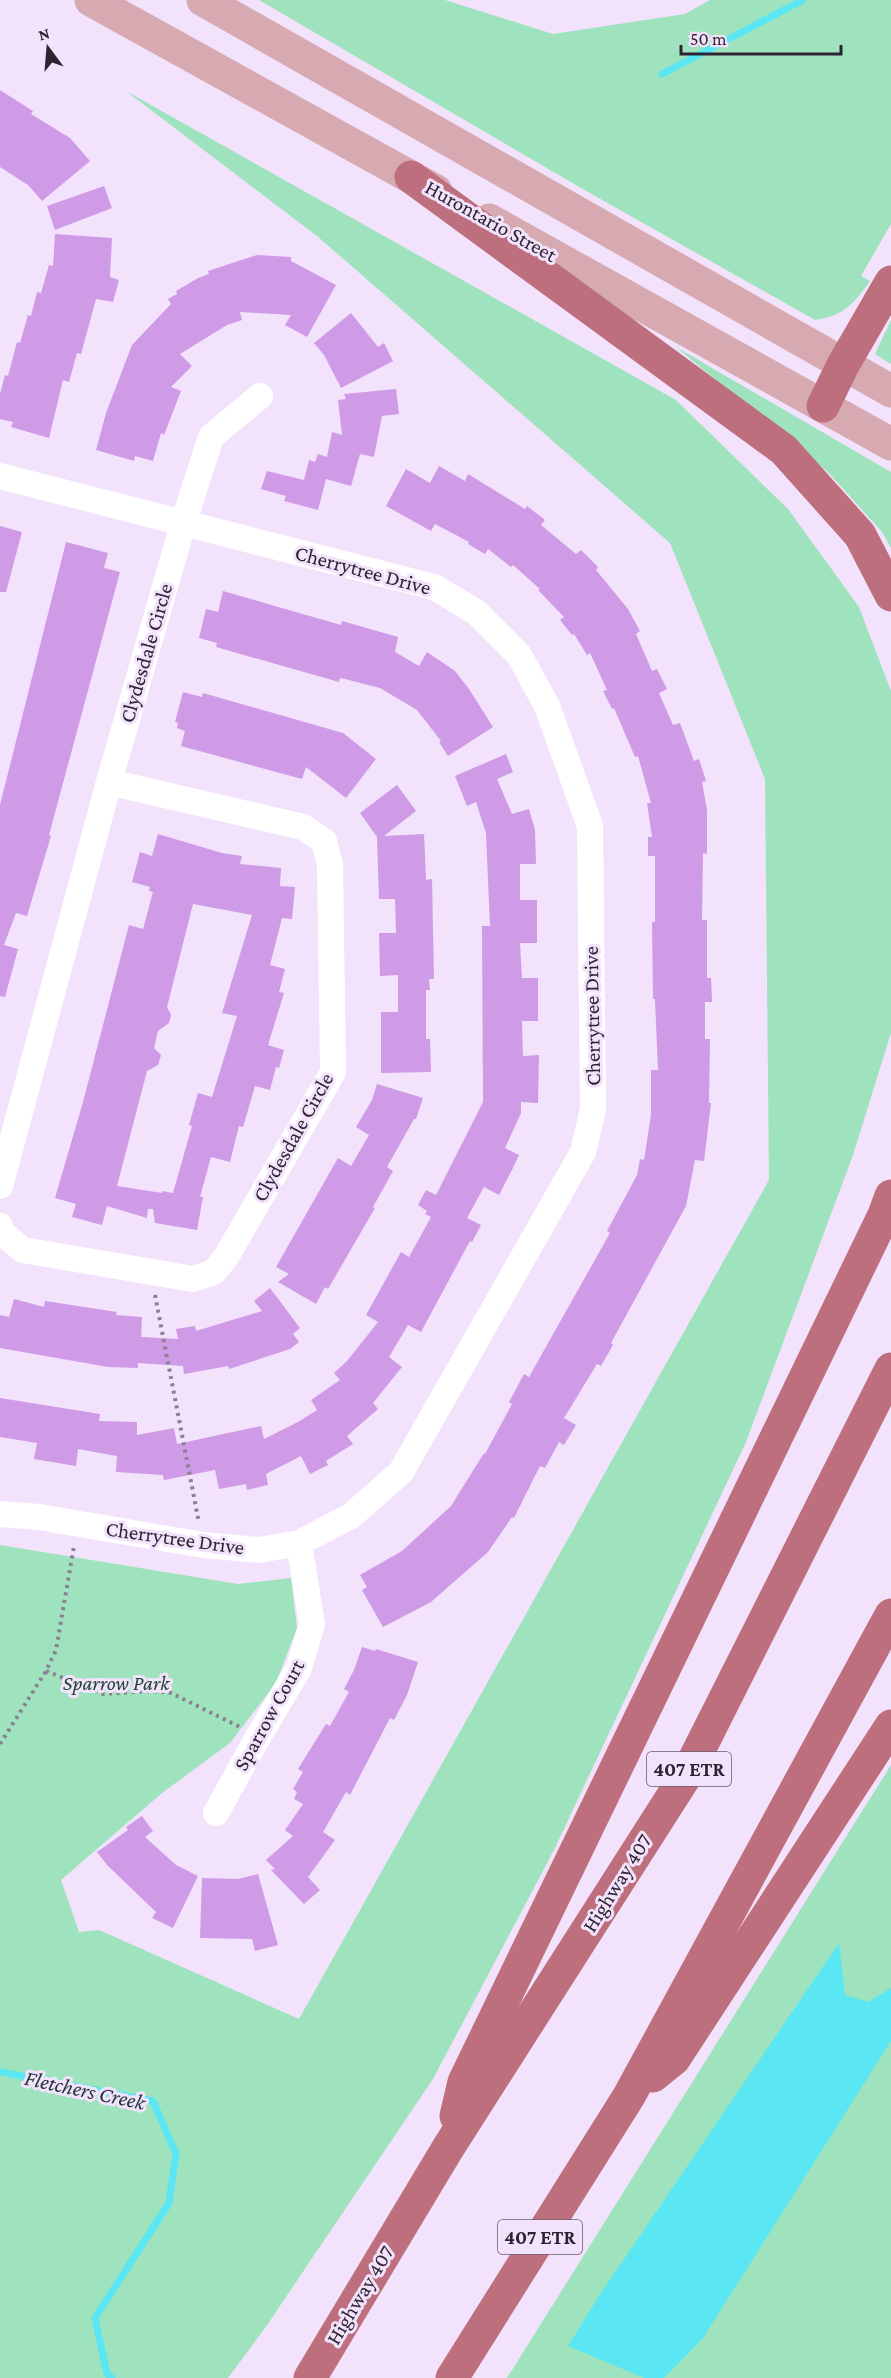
<svg xmlns="http://www.w3.org/2000/svg" width="891" height="2378" viewBox="0 0 891 2378" font-family="'Crimson Pro',serif">
	<style>
		.green { fill: #9ee3bd }
		.water { fill: #5be6f3 }
		.lines { fill: none; stroke-linecap: round; stroke-linejoin: round }
		.stream { stroke: #5be6f3; stroke-width: 7 }
		.building { fill: #cf9ae6; fill-rule: evenodd }
		.path { stroke: #8b7f92; stroke-width: 4; stroke-dasharray: 3 4.5; stroke-linecap: butt }
		.street { stroke: #fff; stroke-width: 26 }
		.primary { stroke: #d7a9b1; stroke-width: 33 }
		.highway { stroke: #bd6f7d; stroke-width: 33 }
		.labels { text-anchor: middle; dominant-baseline: central; stroke-width: 6; stroke-linejoin: round; paint-order: stroke }
		.shield { fill: #f3e2fc; stroke: #685d6d; stroke-width: 1.5 }
		.shield-label { font-size: 20px; font-weight: bold; fill: #2c2430 }
		.street-label { font-size: 21px; fill: #2c2430; stroke: #f3e2fc }
		.park-label { font-size: 21px; font-style: italic; fill: #1c4732; stroke: #f3e2fc }
		.water-label { font-size: 22px; font-style: italic; fill: #1f3739; stroke: #f3e2fc }
	</style>
	<rect width="100%" height="100%" fill="#f3e2fc"/>
	<g class="green">
		<path d="M259,0H445L553,34L685,14L710,0H891V224L861,276L870,281C854,304 843,316 815,320L581,188Z"/>
		<path d="M126,91L676,400L788,509L859,607L891,691V1033L853,1155L746,1442L555,1848L433,2079L265,2328L228,2378H0V1545L238,1584L291,1578L297,1628L276,1683L230,1743L162,1793L61,1880L79,1932L99,1930L299,2019L769,1180L765,779L670,543L317,236Z"/>
		<path d="M891,320V364L875,354Z"/>
		<path d="M676,347L891,472V548L882,532L829,473Z"/>
		<path d="M891,1765V2378H507Z"/>
	</g>
	<path class="water" d="M839,1943L845,1995L868,2002L891,1988V2041L703,2338L664,2378H644L568,2346L601,2293Z"/>
	<g class="lines">
		<g class="stream">
			<path d="M662,74L803,0"/>
			<path d="M0,2072L153,2101L176,2154L169,2203L95,2318L107,2374L112,2378"/>
		</g>
	</g>
	<g class="building">
		<path d="M0,90L33,111L31,114L70,138L90,161L42,201L28,185L0,167Z"/>
		<path d="M104,186L112,208L55,230L47,206Z"/>
		<path d="M55,234L112,238L110,277L119,280L113,302L96,299L81,354L77,353L69,382L63,380L49,438L11,427L13,422L0,419V394L5,375L8,376L17,342L20,343L28,315L31,316L37,292L41,293L49,265L53,266Z"/>
		<path d="M257,255L291,257V261L336,285L307,337L285,325L291,315L240,312L242,320L227,325L180,354L192,366L171,387L181,391L164,435L161,433L153,461L135,456L134,461L96,450L106,413L132,345L171,304L168,299L177,294L176,291L198,278L209,274L208,271Z"/>
		<path d="M351,313L378,347L384,343L393,361L341,388L324,355L314,343Z"/>
		<path d="M396,389L399,414L382,416L374,457L360,454L351,486L326,479L318,510L284,501L286,496L261,489L267,471L304,480L309,460L315,462L318,454L327,457L332,432L342,435L338,400L346,399L344,394Z"/>
		<path d="M439,466L465,481L468,474L525,509L527,506L545,520L541,525L576,554L581,550L598,567L596,570L628,609L640,631L636,634L652,671L657,669L667,689L659,693L673,725L680,723L694,761L699,759L706,781L702,782L707,810V854L703,853L702,920H707V978H711L712,1002H705V1039H710L709,1103H711L704,1161L695,1160L686,1206L611,1343L613,1345L601,1366L597,1364L564,1418L576,1425L564,1445L559,1442L545,1468L540,1466L514,1518L512,1517L488,1552L431,1602L383,1627L362,1590L367,1587L360,1575L402,1551L451,1506L484,1453L485,1454L512,1404L509,1402L524,1374L529,1377L610,1233L607,1231L637,1175L640,1159L644,1160L651,1115V1070H658L655,999H653L652,922H655V856H648V837H652L647,803H651L638,756L635,757L614,708L612,709L603,691L607,690L590,653L587,655L574,634L572,635L560,620L564,617L538,590L540,589L513,565L511,567L488,549L485,554L468,544L469,542L435,524L431,531L386,506L406,469L430,483Z"/>
		<path d="M0,526L22,532L6,592H0Z"/>
		<path d="M66,542L108,553L104,568L120,572L49,835L51,836L27,916L16,913L4,945L18,949L5,997L0,996V805Z"/>
		<path d="M223,591L341,625L342,621L398,637L395,652L419,666L427,652L455,671L469,689L493,727L448,756L439,742L441,741L417,710L380,688L345,679L340,678L339,682L216,647L217,643L199,638L206,609L218,612Z"/>
		<path d="M183,692L202,697L203,693L343,733L376,759L346,798L306,767L302,779L181,746L185,731L177,728L178,723L175,722Z"/>
		<path d="M506,754L513,772L497,779L512,814L529,809L535,830L536,864H520V900H537V943H520L522,978H538V1021H522L523,1056L539,1055L538,1103L521,1102V1113L505,1148L519,1155L512,1170L499,1195L484,1187L467,1218L481,1225L472,1242L470,1241L421,1332L408,1325L389,1357L402,1367L373,1403L378,1409L347,1436L353,1444L326,1461L328,1465L310,1474L301,1456L266,1474L268,1485L247,1490L246,1484L219,1489L215,1470L164,1480L163,1475L116,1472L117,1456L78,1449L76,1466L34,1459L37,1443L0,1437V1398L100,1414L99,1421L137,1422V1435L174,1428L177,1444L261,1426L264,1439L298,1422L317,1410L311,1400L340,1380L334,1373L347,1361L378,1322L366,1315L401,1252L409,1257L431,1217L425,1214L427,1211L418,1205L426,1190L436,1195L483,1102L482,926H490L486,833L476,802L467,806L455,776Z"/>
		<path d="M397,785L416,811L384,836L424,834L426,880L432,879L434,979H429L430,990H426V1039H430L431,1072L381,1073V1012H398V975L380,976L379,933H396L395,899H379L377,837L360,813Z"/>
		<path d="M158,834L222,853L242,856L240,864L281,868L280,886L295,887L292,919L282,918L270,965L285,969L279,992L284,993L268,1045L284,1050L279,1068L276,1067L270,1090L255,1086L243,1127L239,1126L230,1162L211,1157L200,1197H203L197,1230L155,1223L153,1209H148L147,1218L107,1206L102,1225L72,1217L76,1204L55,1198L83,1102L129,925L143,929L153,892L149,891L150,887L132,882L140,852L152,856ZM193,904L252,915L222,1013L237,1016L212,1097L198,1093L189,1125L192,1126L173,1193L162,1191V1193L117,1186L147,1071L158,1065L161,1055L154,1048L158,1031L169,1023L171,1015L167,1007Z"/>
		<path d="M377,1084L423,1098L416,1119H414L387,1167L393,1171L373,1207L375,1208L328,1289L325,1287L316,1304L278,1282L289,1274L276,1267L338,1158L351,1166L369,1135L356,1127L372,1100Z"/>
		<path d="M270,1288L300,1328L293,1334L299,1342L290,1349L229,1369L228,1366L184,1374L183,1366L138,1363V1368L108,1367L0,1348V1315L9,1317L14,1299L44,1307L45,1301L117,1312L116,1315L142,1317L141,1337L178,1339L176,1329L195,1326L196,1331L262,1311L254,1301Z"/>
		<path d="M362,1647L375,1651L376,1649L418,1662L407,1695L394,1720L390,1718L350,1795L346,1792L323,1832L335,1840L308,1877L320,1890L304,1904L271,1870L275,1869L266,1860L293,1836L285,1830L303,1804L294,1799L297,1792L293,1789L303,1772L298,1769L326,1724L330,1726L349,1692L344,1689L354,1670Z"/>
		<path d="M142,1816L153,1831L145,1837L176,1865L198,1876L173,1928L152,1918L156,1912L107,1865L97,1852L128,1830L126,1827Z"/>
		<path d="M258,1874L278,1945L255,1951L252,1939L200,1938L202,1878L238,1879Z"/>
	</g>
	<g class="lines">
		<g class="path">
			<path d="M155,1295L199,1523"/>
			<path d="M46,1671L103,1694L150,1691L171,1693L240,1727"/>
			<path d="M0,1744L46,1671L56,1650L74,1546"/>
		</g>
		<g class="street">
			<path d="M0,476L434,587L476,612L519,655L547,706L590,826L593,1109L583,1152L401,1472L351,1516L299,1543L259,1550L203,1545L39,1517L0,1514"/>
			<path d="M0,1186L109,782L183,524L211,437L260,396"/>
			<path d="M0,1226L1,1232L23,1250L193,1279L214,1272L226,1257L333,1072L330,865L324,841L303,827L109,782"/>
			<path d="M216,1813L258,1737L299,1668L312,1624L299,1543"/>
		</g>
		<g class="primary">
			<path d="M91,0L436,191"/>
			<path d="M203,0L891,391"/>
			<path d="M489,220L891,444"/>
		</g>
		<g class="highway">
			<path d="M411,177L784,450L860,535L891,595"/>
			<path d="M823,406L843,365L891,282"/>
			<path d="M653,2076L674,2059L891,1726"/>
			<path d="M456,2116L464,2082L884,1215L891,1196"/>
			<path d="M310,2378L448,2148L688,1772L891,1369"/>
			<path d="M452,2378L629,2096L891,1615"/>
		</g>
	</g>
	<g class="labels">
		<g class="shield">
			<rect x="647" y="1752" width="84" height="34" rx="4.5"/>
			<rect x="498" y="2220" width="84" height="34" rx="4.5"/>
		</g>
		<g class="shield-label">
			<text x="689" y="1769">407 ETR</text>
			<text x="540" y="2237">407 ETR</text>
		</g>
		<g class="street-label">
			<text transform="translate(491 221) rotate(29)">Hurontario Street</text>
			<text transform="translate(363 570) rotate(15)">Cherrytree Drive</text>
			<text transform="translate(146 653) rotate(-74)">Clydesdale Circle</text>
			<text transform="translate(592 1016) rotate(-91)">Cherrytree Drive</text>
			<text transform="translate(293 1137) rotate(-61)">Clydesdale Circle</text>
			<text transform="translate(175 1538) rotate(8)">Cherrytree Drive</text>
			<text transform="translate(269 1715) rotate(-61)">Sparrow Court</text>
			<text transform="translate(617 1883) rotate(-58)">Highway 407</text>
			<text transform="translate(360 2295) rotate(-59)">Highway 407</text>
		</g>
		<g class="park-label">
			<text x="116" y="1683">Sparrow Park</text>
		</g>
		<g class="water-label">
			<text transform="translate(85 2090) rotate(12)">Fletchers Creek</text>
		</g>
	</g>
	<g transform="translate(48 48) rotate(344)" stroke="#f3e2fc" stroke-width="4.5" paint-order="stroke">
	<path d="M0-4.5L10 22L0 15L-10 22Z" fill="#2c2430"/>
	<text y="-9" font-size="16" font-weight="bold" text-anchor="middle" fill="#2c2430">N</text>
	</g>
	<path d="M681 45v9h160v-9" fill="none" stroke="#2c2430" stroke-width="3"/>
	<text x="690" y="45" font-size="18" fill="#2c2430" stroke="#f3e2fc" stroke-width="4.5" paint-order="stroke">50 m</text>
</svg>
